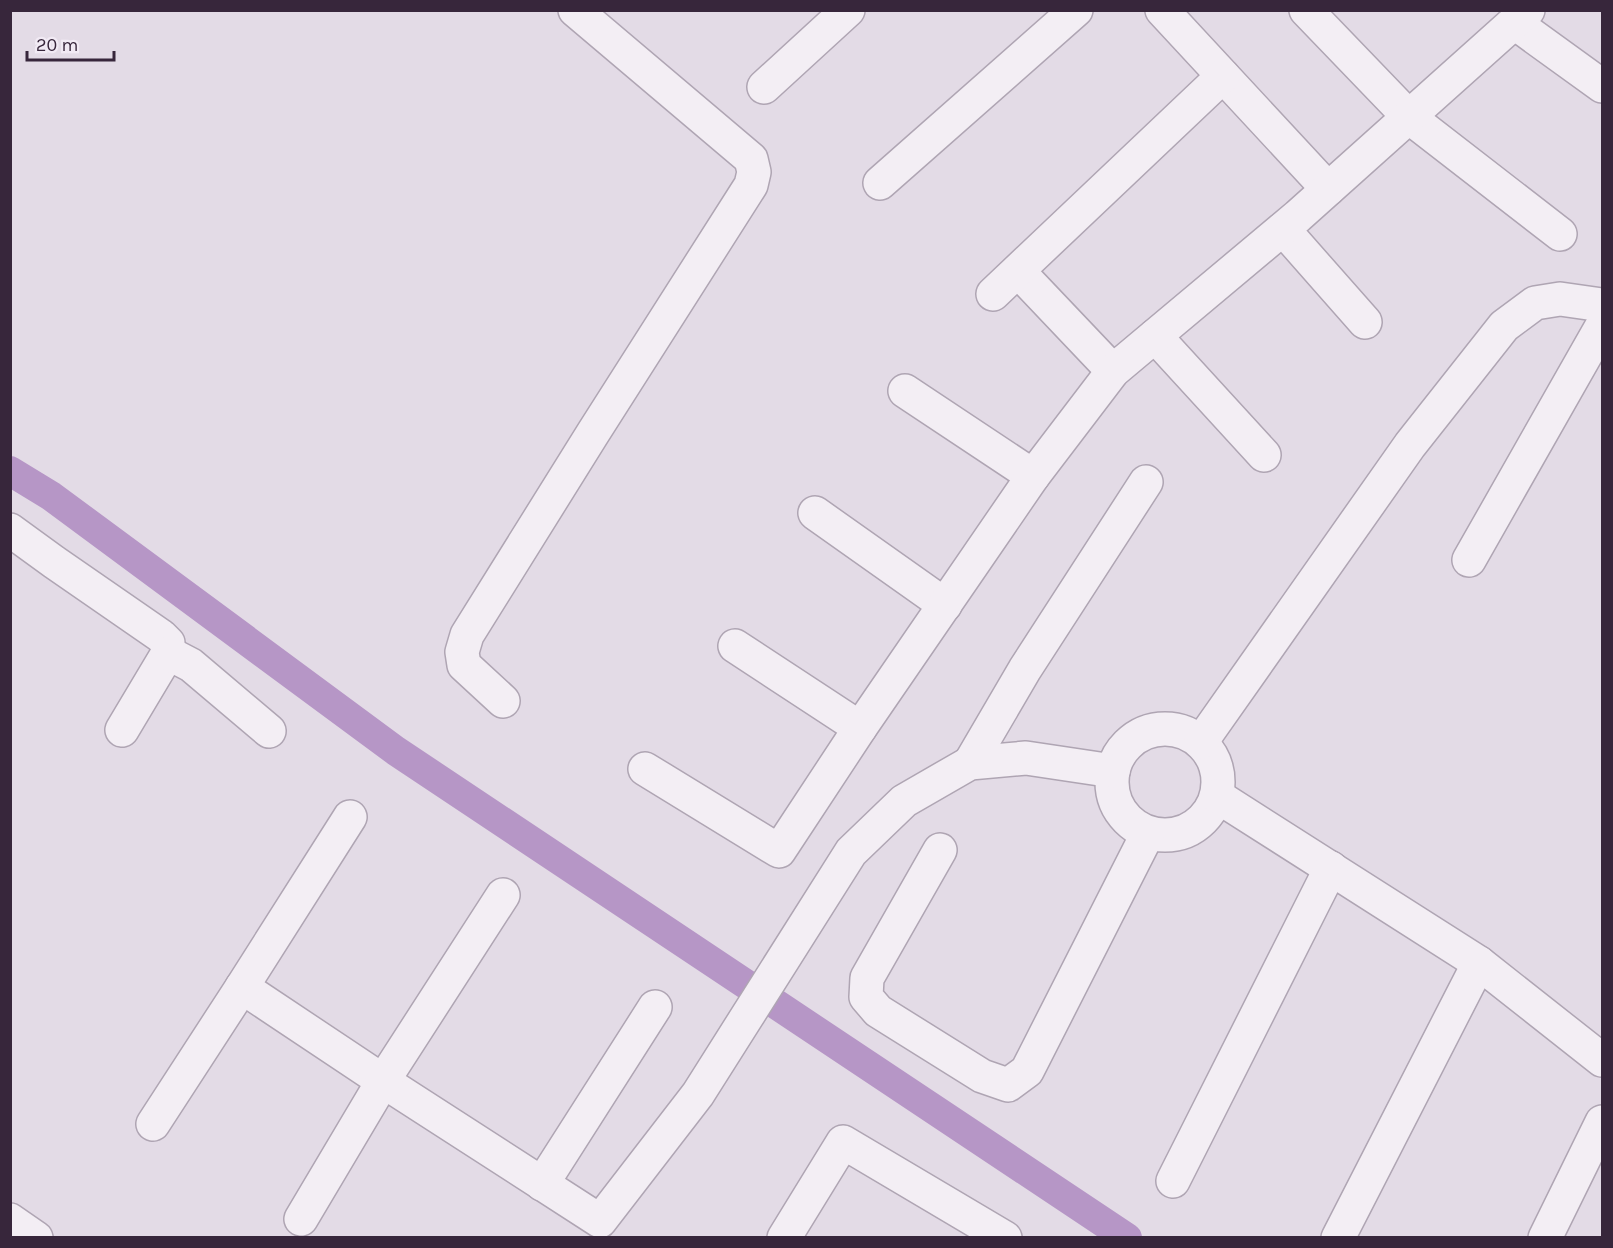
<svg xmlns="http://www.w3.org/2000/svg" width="1613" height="1248" viewBox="0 0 1613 1248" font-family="Karla,sans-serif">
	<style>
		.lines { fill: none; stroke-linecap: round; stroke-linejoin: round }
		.canal { stroke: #b696c6; stroke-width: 30 }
		.minor-casing { stroke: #afa5b3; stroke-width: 36 }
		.minor { stroke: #f3eef4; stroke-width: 33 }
	</style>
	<rect width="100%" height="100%" fill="#e3dbe6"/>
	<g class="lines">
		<path class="canal" d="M10,471L51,496L396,751L1127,1238"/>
		<defs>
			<g id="minor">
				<path d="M1162,10L1328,189"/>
				<path d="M1306,10L1409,117L1560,234"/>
				<path d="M1515,23L1602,86"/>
				<path d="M764,87L848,10"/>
				<path d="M880,183L1076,10"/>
				<path d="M1283,229L1365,322"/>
				<path d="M1018,271L1113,371"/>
				<path d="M993,294L1223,76"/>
				<path d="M1155,336L1264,455"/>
				<path d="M905,391L1033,476"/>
				<path d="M815,513L945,605"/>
				<path d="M10,530L54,562L161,636L168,643V653L122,730"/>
				<path d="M1469,560L1602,326"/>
				<path d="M735,646L860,728"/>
				<path d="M168,653L191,665L269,731"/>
				<path d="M503,701L464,665L462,652L467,635L593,433L751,185L754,172L751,159L575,10"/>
				<circle cx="1165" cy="782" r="53"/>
				<path d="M1201,742L1410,445L1504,326L1535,303L1560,299L1602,305"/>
				<path d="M970,763L1025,669L1146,482"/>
				<path d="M645,769L779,851L860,728L1033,476L1113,371L1298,216L1528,10"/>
				<path d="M1217,796L1479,963L1602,1060"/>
				<path d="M940,850L867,978L866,997L878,1011L982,1076L1008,1085L1027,1071L1148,833"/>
				<path d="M242,987L383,1081L600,1221L698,1094L851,852L904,801L970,763L1026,758L1113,771"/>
				<path d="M153,1124L242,987L350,817"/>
				<path d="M1173,1181L1331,868"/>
				<path d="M542,1184L655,1007"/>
				<path d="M301,1219L383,1081L503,895"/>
				<path d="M10,1220L36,1238"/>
				<path d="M784,1238L843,1142L1005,1238"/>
				<path d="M1338,1238L1479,963"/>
				<path d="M1545,1238L1602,1122"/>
			</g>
		</defs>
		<use href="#minor" class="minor-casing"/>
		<use href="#minor" class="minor"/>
	</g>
	<rect width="1613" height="1248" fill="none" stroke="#37263b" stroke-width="24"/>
	<path d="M27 51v9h87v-9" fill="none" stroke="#37263b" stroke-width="3"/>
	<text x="36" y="51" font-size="18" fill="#37263b" stroke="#f1eaf4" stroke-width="4.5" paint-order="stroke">20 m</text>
</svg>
